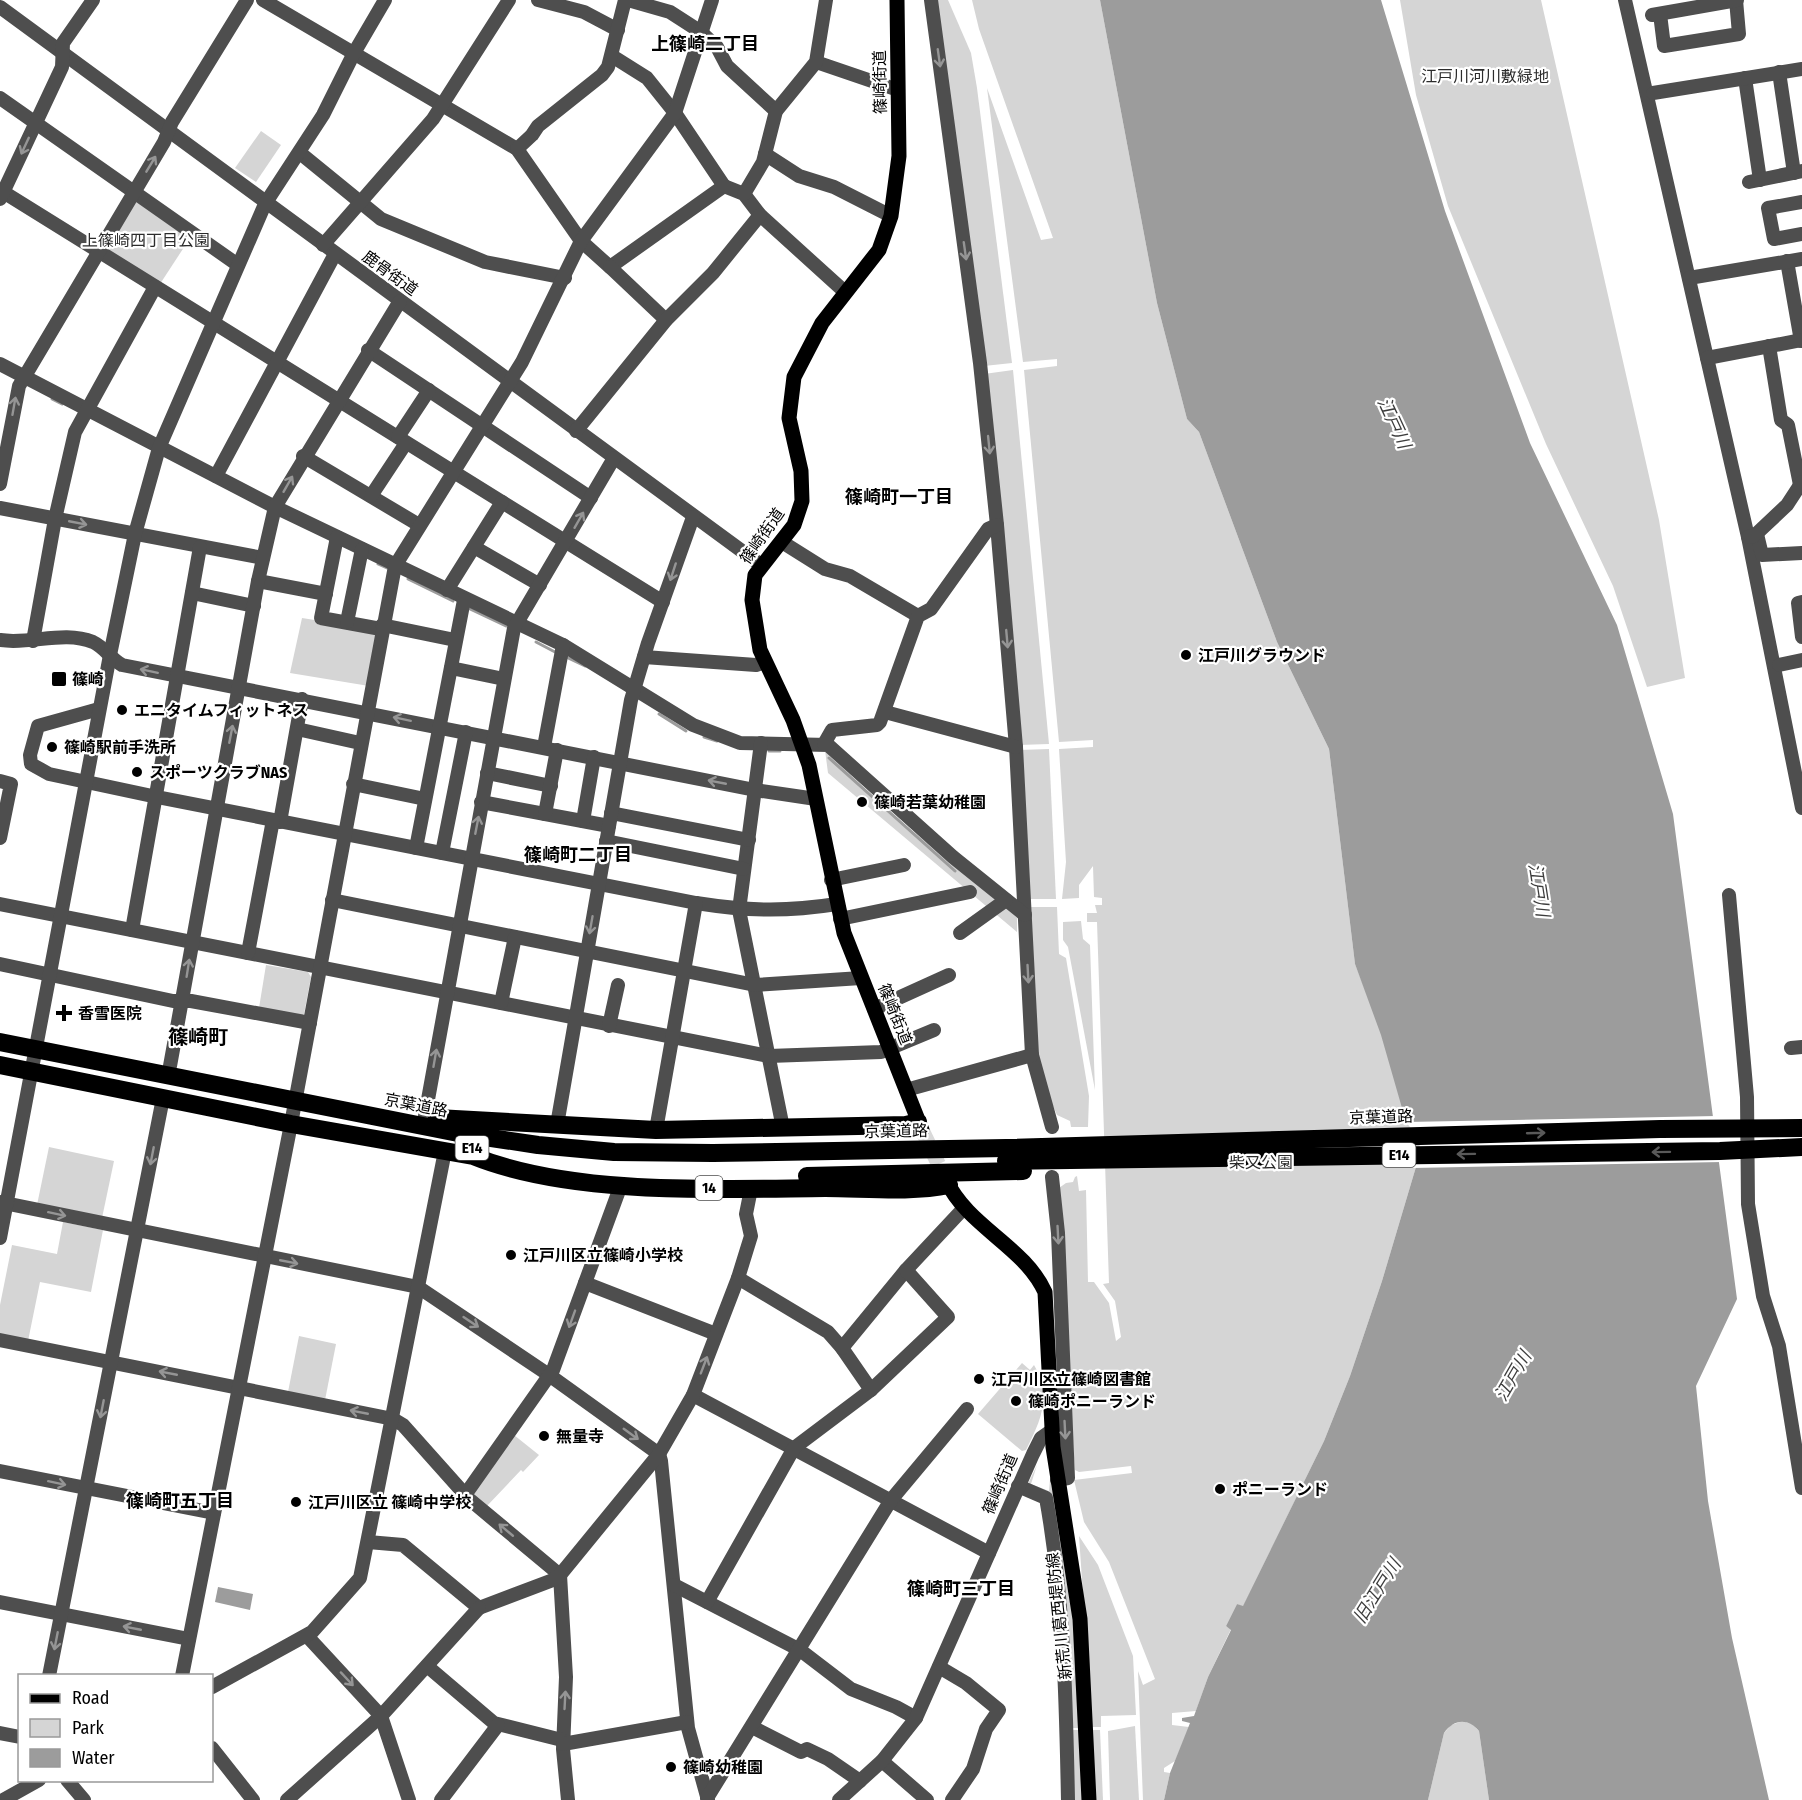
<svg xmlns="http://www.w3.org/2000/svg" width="1802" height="1800" viewBox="0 0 1802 1800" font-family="'Fira Sans Condensed','Noto Sans JP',sans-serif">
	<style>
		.green { fill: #d5d5d5 }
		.water { fill: #9c9c9c }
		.pier { fill: #fff }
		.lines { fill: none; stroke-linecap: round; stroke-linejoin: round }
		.stream { stroke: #9c9c9c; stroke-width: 3 }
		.major-tunnel { stroke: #d9d9d9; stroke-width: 15; stroke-dasharray: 15 8; stroke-linecap: butt }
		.minor { stroke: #4e4e4e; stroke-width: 14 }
		.major { stroke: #000; stroke-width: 15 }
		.highway { stroke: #000; stroke-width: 18 }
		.oneway { stroke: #959595 }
		.oneway2 { stroke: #595959 }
		.poi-dot { fill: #000; stroke: #fff; stroke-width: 2 }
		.labels { text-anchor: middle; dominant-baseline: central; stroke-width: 4.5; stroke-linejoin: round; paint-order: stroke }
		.shield { fill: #fff; stroke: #4c4c4c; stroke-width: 1.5 }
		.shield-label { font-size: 15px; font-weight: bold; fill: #000 }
		.park-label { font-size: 16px; fill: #2c2c2c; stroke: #fff }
		.street-label { font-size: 16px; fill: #000; stroke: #fff }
		.poi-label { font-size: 16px; font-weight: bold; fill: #000; stroke: #fff; text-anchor: start }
		.neighbourhood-label { font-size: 18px; font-weight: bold; fill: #000; stroke: #fff }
		.water-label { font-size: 18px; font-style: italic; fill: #3d3d3d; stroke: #fff }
		.quarter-label { font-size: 20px; font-weight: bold; fill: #000; stroke: #fff }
	</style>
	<rect width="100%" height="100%" fill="#fff"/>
	<g class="green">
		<path d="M936,0H948L971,53L977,88L1012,363L984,366Z"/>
		<path d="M972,0H1100L1157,303L1187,419L1199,432L1277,642L1329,749L1355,964L1424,1140L1382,1281L1350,1376L1324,1441L1243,1607L1237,1604L1226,1626L1231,1629L1208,1677L1196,1711L1172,1713V1725L1189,1727L1175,1761L1164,1768V1772L1170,1773L1164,1800H1143L1138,1671L1143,1685L1155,1679L1109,1562L1084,1522L1074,1480L1132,1473L1131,1466L1079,1472L1075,1470L1074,1458L1059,1188L1066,1183L1073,1182L1075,1177L1077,1176L1079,1191L1086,1190L1088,1282H1094L1109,1303L1116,1341L1121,1337L1115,1301L1103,1284L1109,1283L1097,922H1087V913H1097L1095,905H1102V898L1094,897L1093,866L1079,885V898L1062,899L1066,862L1059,749L1093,747V740L1059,742L1024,370L1057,366V359L1023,362L987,88L1041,240L1053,238L979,29Z"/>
		<path d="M1400,0H1541L1659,520L1685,678L1647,687L1613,586L1546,444L1448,206L1416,95Z"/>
		<path d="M261,131L281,145L256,182L235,168Z"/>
		<path d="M135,201H144L192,235L160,284L108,251L106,246Z"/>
		<path d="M1013,370L1049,744L1019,745L984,374Z"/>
		<path d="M302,618L378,630L369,686L290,673Z"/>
		<path d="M1049,749L1056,899H1028L1019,750Z"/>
		<path d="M825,750L889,812L1017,915V932L828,773Z"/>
		<path d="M1028,907H1057L1059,954L1066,958L1089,1096L1088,1127H1071L1070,1121L1057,1115L1038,1072Z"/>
		<path d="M1081,921L1083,939L1090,945L1095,1090L1068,947L1063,940V922Z"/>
		<path d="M266,965L308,972L311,977L304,1014L300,1017L259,1008Z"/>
		<path d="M49,1147L114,1161L102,1218L37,1205Z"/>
		<path d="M63,1222L103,1230L91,1292L40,1282L28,1341L0,1335V1305L12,1245L57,1254Z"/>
		<path d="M299,1336L336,1344L325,1400L288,1392Z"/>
		<path d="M1022,1363L1030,1370L1034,1365C1052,1397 1041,1420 1026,1450L1022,1451L978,1414Z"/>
		<path d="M514,1435L539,1455L523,1472L521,1470L486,1507L470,1496Z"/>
		<path d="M1037,1465L1031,1484L1049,1491L1051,1468L1072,1597L1081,1728H1069L1049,1496L1027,1486Z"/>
		<path d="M1079,1536L1098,1565L1133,1656L1136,1715L1101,1716V1727H1092Z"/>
		<path d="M1463,1721L1472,1724L1479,1731L1489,1800H1428L1444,1733L1451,1725Z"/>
		<path d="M1135,1726L1139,1800H1110L1108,1731Z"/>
		<path d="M1069,1730H1082L1085,1800H1071Z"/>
		<path d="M1092,1730H1100L1103,1800H1095Z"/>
	</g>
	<g class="water">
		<path d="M1100,0H1381L1445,211L1530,443L1617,625L1673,814L1737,1299L1696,1386L1708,1501L1732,1638L1769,1800H1489L1479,1731C1468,1718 1454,1719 1444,1733L1428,1800H1164L1170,1773L1190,1723L1182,1721V1718L1194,1716L1208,1677L1231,1630L1226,1626L1237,1604L1243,1606L1324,1441L1350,1376L1382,1281L1424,1140L1404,1115L1381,1035L1355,964L1329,749L1277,642L1199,432L1187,419L1157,303Z"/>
		<path d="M218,1587L253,1594L250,1610L215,1602Z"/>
	</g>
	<path class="pier" d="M1716,1116L1722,1162L1413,1168L1421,1141L1406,1122Z"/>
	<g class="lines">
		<g class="stream">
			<path d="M52,399L62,404"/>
			<path d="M378,564L387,568"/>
			<path d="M408,579L453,601"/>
			<path d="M470,609L506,626"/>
			<path d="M536,642L555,652"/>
			<path d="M566,657L585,666"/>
			<path d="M659,714L686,731"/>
			<path d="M704,737L717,741"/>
			<path d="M769,751H780"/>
			<path d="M829,758L955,871"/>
		</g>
		<path class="major-tunnel" d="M922,1130L946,1180"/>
		<g class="minor">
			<path d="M263,0L517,149L581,241L610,267L724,186L744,194L760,215L845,292"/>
			<path d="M538,0L584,12L618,30"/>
			<path d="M628,0L670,12L701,32L717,47L727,66L776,111"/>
			<path d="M931,0L980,363L997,525L1016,747L1032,1055L1052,1127"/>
			<path d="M1625,0L1748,537L1802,808"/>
			<path d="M0,7L761,565"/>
			<path d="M1660,14L1664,46L1739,34L1736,0"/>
			<path d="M1652,15L1737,0"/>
			<path d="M612,56L647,78L675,113L724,186"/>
			<path d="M816,62L898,90"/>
			<path d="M1779,72L1794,173"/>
			<path d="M1745,78L1760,180"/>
			<path d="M1653,93L1802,69"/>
			<path d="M0,98L238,265"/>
			<path d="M517,149L532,135L538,126L602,75L608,67L625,0"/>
			<path d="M300,153L381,219L485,262L565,278"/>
			<path d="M765,154L799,176L834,187L891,216"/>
			<path d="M1749,182L1802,171"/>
			<path d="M0,190L663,602"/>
			<path d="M744,194L763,162L776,111L816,62L826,0"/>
			<path d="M0,199L62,67L63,43L93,0"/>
			<path d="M1802,202L1768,208L1774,239L1802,234"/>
			<path d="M323,245L433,119L509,0"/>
			<path d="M1787,261L1801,341"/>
			<path d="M610,267L666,320"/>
			<path d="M1689,278L1802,259"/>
			<path d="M1769,346L1781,420L1788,425L1800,485"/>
			<path d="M368,350L591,498"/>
			<path d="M1707,358L1802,340"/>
			<path d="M0,364L275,507L563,645L693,725L740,743L828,745L953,857L1025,915"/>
			<path d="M576,431L666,320L713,273L760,215"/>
			<path d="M398,437L429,390"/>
			<path d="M303,456L419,525"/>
			<path d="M216,476L335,254"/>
			<path d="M0,484L19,386L164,142L172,122L247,0"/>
			<path d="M371,496L406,443"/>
			<path d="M0,508L263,558"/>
			<path d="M1757,534L1762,555L1802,553"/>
			<path d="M337,537L321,618L381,629"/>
			<path d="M1748,537L1754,536L1787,505L1802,482"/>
			<path d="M782,542L825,569L850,576L918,616"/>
			<path d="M474,547L540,585"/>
			<path d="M258,581L326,594"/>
			<path d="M447,590L502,502"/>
			<path d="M192,593L254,606"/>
			<path d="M1802,602L1798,603L1802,637"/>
			<path d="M347,622L362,549"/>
			<path d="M382,625L455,640"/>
			<path d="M0,640C30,645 64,630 93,642C104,647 111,659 122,665L755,790L816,799"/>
			<path d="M33,641L55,519L75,432L155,287"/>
			<path d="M644,657L756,665L765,662"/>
			<path d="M1779,665L1802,660"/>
			<path d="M451,668L504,679"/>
			<path d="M99,709L38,726L30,755L31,764L49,774L157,797L696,903C747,911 786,912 837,904"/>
			<path d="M885,712L1016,747"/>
			<path d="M297,729L360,743"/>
			<path d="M761,743L739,910L783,1128"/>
			<path d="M824,744L832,730L877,725L880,722L918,616L931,609L988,529L997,525"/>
			<path d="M544,747L563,645"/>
			<path d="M487,773L551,786"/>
			<path d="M0,781L11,784L0,838"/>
			<path d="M353,784L425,799"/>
			<path d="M481,802L609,826"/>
			<path d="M611,813L749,840"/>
			<path d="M545,814L557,750"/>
			<path d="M583,821L594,757"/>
			<path d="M280,822L302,699"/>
			<path d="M606,841L744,869"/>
			<path d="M416,848L464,600"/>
			<path d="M442,853L466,732"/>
			<path d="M831,880L904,865"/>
			<path d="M1729,895L1747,1097L1748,1204L1763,1296L1779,1346L1802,1488"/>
			<path d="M332,900L755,985L861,978"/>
			<path d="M0,904L769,1056L881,1052L934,1030"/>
			<path d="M840,919L970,892"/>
			<path d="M132,930L200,547"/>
			<path d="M960,933L1006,900"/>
			<path d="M248,953L273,820"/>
			<path d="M0,964L173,1001H191L310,1023"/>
			<path d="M501,1003L515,937"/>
			<path d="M874,1009L949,975"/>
			<path d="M609,1026L618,985"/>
			<path d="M1791,1048L1802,1047"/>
			<path d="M170,1066L258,581L275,507L400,301"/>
			<path d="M906,1090L1032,1055"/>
			<path d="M425,1116L514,628L614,458"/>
			<path d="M557,1125L631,700L648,643L693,517"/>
			<path d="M656,1130L696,903"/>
			<path d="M1052,1177L1058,1233L1068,1478L1057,1480"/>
			<path d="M0,1202L418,1287L549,1375L659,1454L661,1461L688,1728L708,1800"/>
			<path d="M0,1238L110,655L135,534L159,448L265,204L323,115L354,53L385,0"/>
			<path d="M738,1278L828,1332L842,1348L871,1390"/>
			<path d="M585,1283L716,1334"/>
			<path d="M0,1340L393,1419L403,1425L469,1499L560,1575L566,1677L563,1749L568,1800"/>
			<path d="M842,1348L906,1270L964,1208"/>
			<path d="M693,1395L989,1553"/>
			<path d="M0,1471L214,1513"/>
			<path d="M1018,1486L1046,1498C1064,1597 1066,1700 1068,1800"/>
			<path d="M465,1495L553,1370L621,1185"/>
			<path d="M368,1542L403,1545L479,1608L553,1580L560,1575L659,1454L693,1395L738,1278L751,1236L746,1214L751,1189"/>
			<path d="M674,1585L800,1650L851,1689L896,1707L916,1718"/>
			<path d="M0,1602L189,1639"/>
			<path d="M707,1602L794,1448L871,1390L948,1317L906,1270"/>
			<path d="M307,1636L381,1716L409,1800"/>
			<path d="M427,1666L494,1723L562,1740"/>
			<path d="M939,1667L966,1683L999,1710L986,1729L973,1769L952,1800"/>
			<path d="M49,1676L163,1098"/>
			<path d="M182,1676L291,1124L395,566L522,362L581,241L675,113L712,0"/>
			<path d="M212,1687L312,1632L360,1578L445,1151"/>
			<path d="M752,1727L801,1752L807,1749L828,1759L860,1781"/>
			<path d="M0,1733L20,1737"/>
			<path d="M563,1744L687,1722"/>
			<path d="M212,1748L253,1800"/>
			<path d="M882,1761L927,1800"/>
			<path d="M67,1780L84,1800"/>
			<path d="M707,1798L891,1500L967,1409"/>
			<path d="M3,1800L39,1780"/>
			<path d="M287,1800L381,1716L479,1608"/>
			<path d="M441,1800L498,1725"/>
			<path d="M839,1800L882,1761L916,1718L1033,1454L1041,1438L1051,1431"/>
		</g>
		<g class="major">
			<path d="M897,0L899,156L891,216L879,250L822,323L794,377L789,418L801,471L802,501L794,525L755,575L752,600L760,650L793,720L809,765L844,933L922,1130"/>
			<path d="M946,1180C968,1227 1024,1246 1045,1292L1053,1447L1080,1619L1089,1800"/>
		</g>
		<g class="highway">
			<path d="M0,1042L458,1133L538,1145L614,1152L713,1153L1006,1148L1660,1129L1802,1128"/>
			<path d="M0,1065L291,1124L473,1156C572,1196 719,1189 825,1188C864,1188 911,1193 949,1185"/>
			<path d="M437,1118L656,1130L906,1125L918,1122"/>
			<path d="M1006,1161L1720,1151L1802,1147"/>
			<path d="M807,1176L1023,1171"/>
		</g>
	</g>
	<defs><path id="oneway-shaft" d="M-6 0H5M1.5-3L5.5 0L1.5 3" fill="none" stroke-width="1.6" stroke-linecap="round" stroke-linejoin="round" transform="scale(1.5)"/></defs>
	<g class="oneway">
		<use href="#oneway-shaft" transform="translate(939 58) rotate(82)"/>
		<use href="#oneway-shaft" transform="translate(25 146) rotate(115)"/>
		<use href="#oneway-shaft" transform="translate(151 164) rotate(-59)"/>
		<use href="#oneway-shaft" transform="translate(965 251) rotate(82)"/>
		<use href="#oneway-shaft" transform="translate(14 406) rotate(-80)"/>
		<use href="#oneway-shaft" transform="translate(989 445) rotate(84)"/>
		<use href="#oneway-shaft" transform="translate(288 484) rotate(-60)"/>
		<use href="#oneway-shaft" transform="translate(579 520) rotate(-60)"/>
		<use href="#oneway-shaft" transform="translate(78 523) rotate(11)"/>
		<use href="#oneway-shaft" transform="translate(673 572) rotate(108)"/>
		<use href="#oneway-shaft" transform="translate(1007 639) rotate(85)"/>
		<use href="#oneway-shaft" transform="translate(149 671) rotate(-168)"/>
		<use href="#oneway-shaft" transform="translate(402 719) rotate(-168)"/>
		<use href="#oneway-shaft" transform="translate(231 734) rotate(-79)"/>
		<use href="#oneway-shaft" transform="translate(717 782) rotate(-169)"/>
		<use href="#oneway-shaft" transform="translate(477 825) rotate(-79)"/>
		<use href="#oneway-shaft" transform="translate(591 925) rotate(100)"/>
		<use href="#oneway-shaft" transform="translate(188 968) rotate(-81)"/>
		<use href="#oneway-shaft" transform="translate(1028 974) rotate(87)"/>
		<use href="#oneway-shaft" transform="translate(435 1058) rotate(-80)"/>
		<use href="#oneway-shaft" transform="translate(152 1156) rotate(101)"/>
		<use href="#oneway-shaft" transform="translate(57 1214) rotate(12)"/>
		<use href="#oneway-shaft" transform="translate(1058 1235) rotate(87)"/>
		<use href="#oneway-shaft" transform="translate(289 1262) rotate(11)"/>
		<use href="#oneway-shaft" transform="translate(572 1319) rotate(110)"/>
		<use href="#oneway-shaft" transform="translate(471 1322) rotate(34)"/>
		<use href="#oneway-shaft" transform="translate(704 1365) rotate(-69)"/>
		<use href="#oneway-shaft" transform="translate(168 1373) rotate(-169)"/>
		<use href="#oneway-shaft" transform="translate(102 1409) rotate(101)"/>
		<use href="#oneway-shaft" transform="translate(359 1412) rotate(-169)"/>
		<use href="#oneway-shaft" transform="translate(1065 1430) rotate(87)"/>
		<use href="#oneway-shaft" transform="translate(631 1434) rotate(36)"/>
		<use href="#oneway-shaft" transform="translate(57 1483) rotate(12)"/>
		<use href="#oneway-shaft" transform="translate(506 1530) rotate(-140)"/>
		<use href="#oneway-shaft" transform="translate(132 1628) rotate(-169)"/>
		<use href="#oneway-shaft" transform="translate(56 1641) rotate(101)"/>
		<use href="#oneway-shaft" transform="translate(347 1679) rotate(47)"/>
		<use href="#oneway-shaft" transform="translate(565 1700) rotate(-87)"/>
	</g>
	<g class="oneway2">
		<use href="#oneway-shaft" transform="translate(1536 1133) rotate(-2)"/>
		<use href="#oneway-shaft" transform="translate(1661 1152) rotate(179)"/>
		<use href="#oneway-shaft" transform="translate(1466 1154) rotate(179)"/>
	</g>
	<g class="poi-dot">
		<circle cx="1186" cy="655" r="6"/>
		<rect x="51" y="671" width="16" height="16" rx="3"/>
		<circle cx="122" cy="710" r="6"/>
		<circle cx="52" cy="747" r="6"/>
		<circle cx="137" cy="772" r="6"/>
		<circle cx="862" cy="802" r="6"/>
		<path d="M61 1004h6v6h6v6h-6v6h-6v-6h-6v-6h6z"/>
		<circle cx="511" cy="1255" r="6"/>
		<circle cx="979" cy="1379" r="6"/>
		<circle cx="1016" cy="1401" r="6"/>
		<circle cx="544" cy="1436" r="6"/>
		<circle cx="1220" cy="1489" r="6"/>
		<circle cx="296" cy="1502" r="6"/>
		<circle cx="671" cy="1767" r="6"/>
	</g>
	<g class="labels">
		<g class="shield">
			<rect x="455.5" y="1136" width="33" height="24" rx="4.5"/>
			<rect x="1382.5" y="1143" width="33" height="24" rx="4.5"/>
			<rect x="695.5" y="1176" width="27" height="24" rx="4.5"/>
		</g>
		<g class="shield-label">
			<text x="472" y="1148">E14</text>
			<text x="1399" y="1155">E14</text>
			<text x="709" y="1188">14</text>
		</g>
		<g class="park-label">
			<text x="1485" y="76">江戸川河川敷緑地</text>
			<text x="146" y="240">上篠崎四丁目公園</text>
			<text x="1261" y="1162">柴又公園</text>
		</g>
		<g class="street-label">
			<text transform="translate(880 82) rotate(-91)">篠崎街道</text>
			<text transform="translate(390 273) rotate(36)">鹿骨街道</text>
			<text transform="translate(762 536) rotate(-55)">篠崎街道</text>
			<text transform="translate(895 1014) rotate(68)">篠崎街道</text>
			<text transform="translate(416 1105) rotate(11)">京葉道路</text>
			<text transform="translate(1381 1117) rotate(-2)">京葉道路</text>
			<text transform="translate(896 1131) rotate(-1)">京葉道路</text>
			<text transform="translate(1000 1484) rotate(-67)">篠崎街道</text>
			<text transform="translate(1059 1616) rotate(-96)">新荒川葛西堤防線</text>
		</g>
		<g class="poi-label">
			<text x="1198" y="655">江戸川グラウンド</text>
			<text x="72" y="679">篠崎</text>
			<text x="134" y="710">エニタイムフィットネス</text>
			<text x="64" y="747">篠崎駅前手洗所</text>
			<text x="149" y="772">スポーツクラブNAS</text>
			<text x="874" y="802">篠崎若葉幼稚園</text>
			<text x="78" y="1013">香雪医院</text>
			<text x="523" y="1255">江戸川区立篠崎小学校</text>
			<text x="991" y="1379">江戸川区立篠崎図書館</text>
			<text x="1028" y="1401">篠崎ポニーランド</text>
			<text x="556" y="1436">無量寺</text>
			<text x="1232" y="1489">ポニーランド</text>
			<text x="308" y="1502">江戸川区立 篠崎中学校</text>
			<text x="683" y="1767">篠崎幼稚園</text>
		</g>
		<g class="neighbourhood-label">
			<text x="705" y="44">上篠崎二丁目</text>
			<text x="899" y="497">篠崎町一丁目</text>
			<text x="578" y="855">篠崎町二丁目</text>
			<text x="180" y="1501">篠崎町五丁目</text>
			<text x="961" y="1589">篠崎町三丁目</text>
		</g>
		<g class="water-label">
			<text transform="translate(1394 423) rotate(65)">江戸川</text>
			<text transform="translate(1539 890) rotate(81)">江戸川</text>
			<text transform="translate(1513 1376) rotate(-60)">江戸川</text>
			<text transform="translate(1377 1591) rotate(-58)">旧江戸川</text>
		</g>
		<g class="quarter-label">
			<text x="198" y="1037">篠崎町</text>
		</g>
	</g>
	<rect x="18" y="1674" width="195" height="108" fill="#ffffff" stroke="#999999" stroke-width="1.5"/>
	<rect x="30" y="1694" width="30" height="9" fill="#000000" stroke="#999999" stroke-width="1.5"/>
	<text x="72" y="1704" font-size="18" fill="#000000">Road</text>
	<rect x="30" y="1719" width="30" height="18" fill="#d5d5d5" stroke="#999999" stroke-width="1.5"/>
	<text x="72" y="1734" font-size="18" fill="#000000">Park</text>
	<rect x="30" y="1749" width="30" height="18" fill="#9c9c9c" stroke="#999999" stroke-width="1.5"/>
	<text x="72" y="1764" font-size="18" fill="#000000">Water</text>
</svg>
